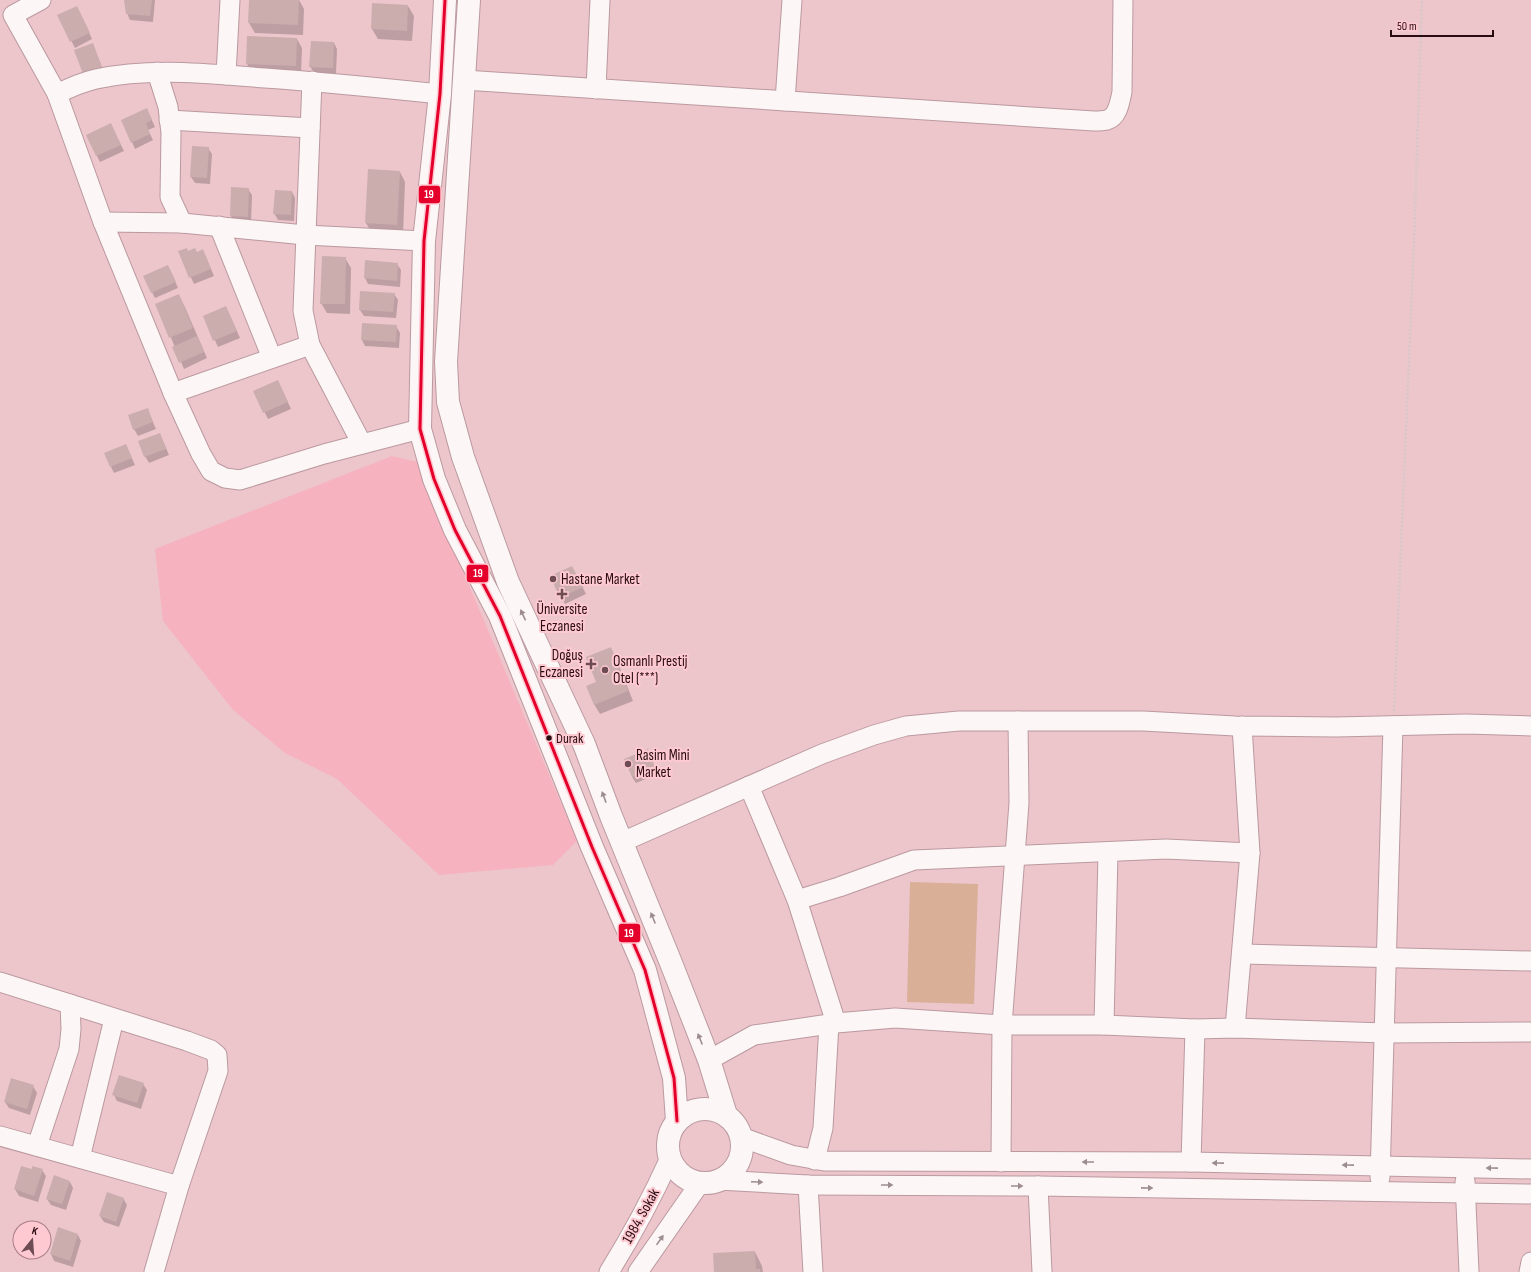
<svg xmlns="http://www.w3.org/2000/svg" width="1531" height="1272" viewBox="0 0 1531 1272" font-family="'Sofia Sans Condensed',sans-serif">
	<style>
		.built { fill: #f6b2be }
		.green { fill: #d9af97 }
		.shadow { fill: #0003 }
		.building { fill: #cbadad }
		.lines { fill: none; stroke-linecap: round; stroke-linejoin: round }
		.minor-casing { stroke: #ba999f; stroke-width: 21 }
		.major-casing { stroke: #ba999f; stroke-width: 24 }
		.path { stroke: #d4c8c9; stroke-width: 2.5; stroke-dasharray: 2 2; stroke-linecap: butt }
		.minor { stroke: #fcf6f7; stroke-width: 19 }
		.major { stroke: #fcf6f7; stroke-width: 22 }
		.bus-1-casing { stroke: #ffc9d1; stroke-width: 6 }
		.bus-1 { stroke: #e4002b; stroke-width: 3 }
		.oneway { fill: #9d8c90 }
		.poi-dot { fill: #6e4c53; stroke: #ffc9d1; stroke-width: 1.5 }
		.bus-dot { fill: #290b12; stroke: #ffc9d1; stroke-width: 1.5 }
		.labels { text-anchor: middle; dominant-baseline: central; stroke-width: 4; stroke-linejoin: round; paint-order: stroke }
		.bus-label { font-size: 14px; fill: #290b12; stroke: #ffc9d1; text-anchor: start }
		.poi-label { font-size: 15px; fill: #290b12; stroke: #ffc9d1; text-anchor: start }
		.street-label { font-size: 15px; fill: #290b12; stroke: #ffc9d1 }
		.line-badge { stroke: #ffc9d1; stroke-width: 1.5 }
		.badge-label { font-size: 11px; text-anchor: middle; font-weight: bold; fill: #fff }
	</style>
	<rect width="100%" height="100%" fill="#edc6cc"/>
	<path class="built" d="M392,456L417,462L577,841L553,865L439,875L337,779L285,753L233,710L163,621L155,549Z"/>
	<path class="green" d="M910,882L978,884L974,1004L907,1002Z"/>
	<g class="shadow">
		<path d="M125,0H155L153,22L130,20L127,13Z"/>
		<path d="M250,0H299L304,9L303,35L255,33L249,23Z"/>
		<path d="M373,4L408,6L414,16L412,41L378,39L372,29Z"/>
		<path d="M80,13L92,39L75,48L58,15Z"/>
		<path d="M297,39L302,48L301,75L253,74L247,64Z"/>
		<path d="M334,43L337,49L336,74L314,73L310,66Z"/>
		<path d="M92,44L105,74L87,80Z"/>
		<path d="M150,116L155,127L148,130L153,140L135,149L132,142Z"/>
		<path d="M114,131L124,151L100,162L87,136Z"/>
		<path d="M208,148L212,154L210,184L195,183L191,177Z"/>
		<path d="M400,172L405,182L403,235L372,233L366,223Z"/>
		<path d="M248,189L252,195L251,223L234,222L231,216Z"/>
		<path d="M292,192L295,198L294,221L278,220L274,213Z"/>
		<path d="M179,252L197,253L206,257L214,276L194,284Z"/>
		<path d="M345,258L351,268L350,314L327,313L321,303Z"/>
		<path d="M366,261L397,264L401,270L400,287L368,284L365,278Z"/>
		<path d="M171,272L178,288L155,298L152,292Z"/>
		<path d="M394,294L398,300L396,318L364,316L360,310Z"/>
		<path d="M179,296L184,305L207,358L184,369L157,304Z"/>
		<path d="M226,307L240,338L218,347L204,316Z"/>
		<path d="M396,326L400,333L399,348L365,346L362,340Z"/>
		<path d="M278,381L291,409L268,419L254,391Z"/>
		<path d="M147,409L156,429L138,436L134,429Z"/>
		<path d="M160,434L169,455L149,463L145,456Z"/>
		<path d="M126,445L135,465L114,473L111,467Z"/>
		<path d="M576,574L586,594L565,604L551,577Z"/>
		<path d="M610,648L616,658L633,701L600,714L594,704Z"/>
		<path d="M647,750L658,774L636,783L632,777Z"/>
		<path d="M143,1084L147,1090L141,1109L117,1101L114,1095Z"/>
		<path d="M33,1086L37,1093L30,1115L9,1108L5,1102Z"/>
		<path d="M42,1170L46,1176L38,1202L19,1196L15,1189Z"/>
		<path d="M70,1182L73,1188L66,1210L51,1205L47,1199Z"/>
		<path d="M123,1198L127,1205L119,1227L104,1222L100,1216Z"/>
		<path d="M78,1235L81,1241L73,1267L54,1261L51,1254Z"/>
		<path d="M755,1252L762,1266L763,1272H715Z"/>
	</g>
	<g class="building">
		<path d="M124,0H152L150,16L126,14Z"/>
		<path d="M249,0H299L298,25L248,23Z"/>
		<path d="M372,3L408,5L407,31L371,29Z"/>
		<path d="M77,6L90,33L70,42L57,15Z"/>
		<path d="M247,36L297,38L296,66L246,64Z"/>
		<path d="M311,41L334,42L333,68L309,67Z"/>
		<path d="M93,43L102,67L83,74L74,50Z"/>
		<path d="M147,108L152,120L146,123L150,134L131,143L121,120Z"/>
		<path d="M111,123L121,145L96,156L86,135Z"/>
		<path d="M192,146L209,147L207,178L190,177Z"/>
		<path d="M368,169L400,171L397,225L365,223Z"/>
		<path d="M231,187L249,188L248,217L230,216Z"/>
		<path d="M275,190L292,191L291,215L273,214Z"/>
		<path d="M187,248L188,251L195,248L197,252L203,249L211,269L189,278L178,251Z"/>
		<path d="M322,256L346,257L345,304H320Z"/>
		<path d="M365,260L398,263L397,281L364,278Z"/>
		<path d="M168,265L176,282L151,293L143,276Z"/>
		<path d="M360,291L395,293L393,312L359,310Z"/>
		<path d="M179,294L193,328L169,338L155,304Z"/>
		<path d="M226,306L237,331L213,341L203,316Z"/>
		<path d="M362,323L397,325L396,342L361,340Z"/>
		<path d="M197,336L204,352L179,363L172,347Z"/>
		<path d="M278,380L288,402L263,413L253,391Z"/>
		<path d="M148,408L153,422L133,430L128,415Z"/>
		<path d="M160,433L166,449L144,457L138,441Z"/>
		<path d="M126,444L132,458L110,467L104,453Z"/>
		<path d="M572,566L583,587L560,598L550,576Z"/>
		<path d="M611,647L628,691L594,705L586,686L596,682L586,657Z"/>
		<path d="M648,749L655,768L632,777L624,759Z"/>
		<path d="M119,1075L144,1083L137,1103L112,1095Z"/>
		<path d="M11,1078L34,1085L27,1109L4,1102Z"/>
		<path d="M21,1166L32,1169V1166L43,1169L34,1196L14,1189Z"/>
		<path d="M54,1175L70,1181L62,1204L46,1199Z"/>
		<path d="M107,1192L124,1198L116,1222L99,1216Z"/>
		<path d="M58,1227L78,1234L70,1261L50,1254Z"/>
		<path d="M755,1251L756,1269H760V1272H714L713,1253Z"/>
	</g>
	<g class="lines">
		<defs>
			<g id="minor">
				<path d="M41,0L13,15L57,94"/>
				<path d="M157,72L168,107L171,133L170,197L182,223"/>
				<path d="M226,75L230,0"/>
				<path d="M464,80L1094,121C1098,121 1103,121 1107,120C1118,117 1120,101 1122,92L1123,0"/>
				<path d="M312,81L303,311L310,345L362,444"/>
				<path d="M596,89L600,0"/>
				<path d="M785,101L792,0"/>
				<path d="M169,120L310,128"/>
				<path d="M103,222L182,223L305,235L424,241"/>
				<path d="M219,226L272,358"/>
				<path d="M173,393L310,345"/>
				<path d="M420,429L324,454L240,480L225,478L211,471L201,454L173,393L103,222L57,94C69,88 83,82 96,79C152,67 209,74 265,78C324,82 382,88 440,94"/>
				<path d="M749,786L797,900L836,1023"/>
				<path d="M622,842L822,754L874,735L906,726L959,721H1143L1235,726L1336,727L1466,724L1531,726"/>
				<path d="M797,900L839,887L914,860L1166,849L1250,853"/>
				<path d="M1242,954L1531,961"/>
				<path d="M0,982L187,1041L211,1050L217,1055L218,1071L179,1186"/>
				<path d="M1104,1025L1108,853"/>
				<path d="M1235,1028L1250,853L1242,726"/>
				<path d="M709,1060L754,1035L836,1023L895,1018L1002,1025H1104L1195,1029L1235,1028L1385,1033L1531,1032"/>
				<path d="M0,1136L179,1186L154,1272"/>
				<path d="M741,1137L791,1155L824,1161L1191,1162L1531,1169"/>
				<path d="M37,1146L69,1049L71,1029L70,1004"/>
				<path d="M80,1158L114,1019"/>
				<path d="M815,1160L823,1128L829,1024"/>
				<path d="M1001,1162L1002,1025L1019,803L1018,721"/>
				<path d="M1191,1162L1195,1029"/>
				<path d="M1380,1178L1393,726"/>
				<path d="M718,1180L808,1185L1038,1186L1531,1194"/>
				<path d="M1465,1181L1469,1272"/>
				<path d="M808,1185L813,1272"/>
				<path d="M1038,1186L1042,1272"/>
				<path d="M609,1272C632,1235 652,1198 670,1158"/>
				<path d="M638,1272L700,1183"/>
				<path d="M1529,1272L1531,1262"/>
			</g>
			<g id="major">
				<path d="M445,0L440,94L424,241L420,429L434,479L455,530L500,616L592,847L645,970L674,1078L677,1121"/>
				<path d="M469,0L446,362L448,402L463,457L508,582L584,744L611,816L671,963L709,1060L726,1115"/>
				<circle cx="705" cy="1146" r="37"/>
			</g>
		</defs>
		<use href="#minor" class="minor-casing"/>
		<use href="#major" class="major-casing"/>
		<path class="path" d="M1394,711L1414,243L1422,0"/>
		<use href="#minor" class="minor"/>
		<use href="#major" class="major"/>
		<defs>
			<path id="bus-1" d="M445,0L440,94L424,241L420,429L434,479L455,530L500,616L592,847L645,970L674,1078L677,1121"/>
		</defs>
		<use href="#bus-1" class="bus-1-casing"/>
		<use href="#bus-1" class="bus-1"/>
	</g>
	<defs><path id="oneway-solid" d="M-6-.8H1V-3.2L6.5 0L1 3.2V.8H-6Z"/></defs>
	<g class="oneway">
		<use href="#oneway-solid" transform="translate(523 615) rotate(-115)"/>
		<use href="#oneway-solid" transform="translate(604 797) rotate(-110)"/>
		<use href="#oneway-solid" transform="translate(653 918) rotate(-112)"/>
		<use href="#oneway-solid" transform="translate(700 1039) rotate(-112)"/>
		<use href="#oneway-solid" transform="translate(1088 1162) rotate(-180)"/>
		<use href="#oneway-solid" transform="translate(1218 1163) rotate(-179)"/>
		<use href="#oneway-solid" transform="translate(1348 1165) rotate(-179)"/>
		<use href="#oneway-solid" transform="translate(1492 1168) rotate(-179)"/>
		<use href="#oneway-solid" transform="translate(757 1182) rotate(3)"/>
		<use href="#oneway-solid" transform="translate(887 1185)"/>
		<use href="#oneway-solid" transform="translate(1017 1186)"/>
		<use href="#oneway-solid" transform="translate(1147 1188) rotate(1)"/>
		<use href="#oneway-solid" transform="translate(660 1240) rotate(-55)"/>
	</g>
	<g class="poi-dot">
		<circle cx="553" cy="579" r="4"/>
		<path d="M560 588h4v4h4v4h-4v4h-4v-4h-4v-4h4z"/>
		<path d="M589 658h4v4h4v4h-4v4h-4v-4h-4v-4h4z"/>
		<circle cx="605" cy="670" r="4"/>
		<circle cx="628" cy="764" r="4"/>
	</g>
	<circle class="bus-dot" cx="549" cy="738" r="3.5"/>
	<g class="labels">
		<g class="bus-label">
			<text x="556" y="738">Durak</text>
		</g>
		<g class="poi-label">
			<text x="561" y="579">Hastane Market</text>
			<text x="562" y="609" text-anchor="middle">Üniversite<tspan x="562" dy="17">Eczanesi</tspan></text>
			<text x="583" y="655" text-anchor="end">Doğuş<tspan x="583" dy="17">Eczanesi</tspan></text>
			<text x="613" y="661">Osmanlı Prestij<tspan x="613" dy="17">Otel (***)</tspan></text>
			<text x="636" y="755">Rasim Mini<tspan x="636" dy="17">Market</tspan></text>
		</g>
		<g class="street-label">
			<text transform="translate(641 1216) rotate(-61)">1984. Sokak</text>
		</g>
	</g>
	<g class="line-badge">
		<rect x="418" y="185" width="23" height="19" rx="4" fill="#e4002b"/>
		<rect x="466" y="564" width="23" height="19" rx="4" fill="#e4002b"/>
		<rect x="618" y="923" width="23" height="20" rx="4" fill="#e4002b"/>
	</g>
	<g class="badge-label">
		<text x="429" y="198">19</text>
		<text x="478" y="577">19</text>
		<text x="629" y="937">19</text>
	</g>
	<g transform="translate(32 1240) rotate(17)"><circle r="19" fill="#ffc9d1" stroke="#a97d85"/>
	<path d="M0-3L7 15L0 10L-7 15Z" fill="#6e4c53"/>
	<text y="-6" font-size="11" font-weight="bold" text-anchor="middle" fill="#290b12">K</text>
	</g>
	<path d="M1391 30v6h102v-6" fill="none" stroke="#290b12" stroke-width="2"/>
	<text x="1397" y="30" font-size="12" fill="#290b12" stroke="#ffc9d1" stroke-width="3" paint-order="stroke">50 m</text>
</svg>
